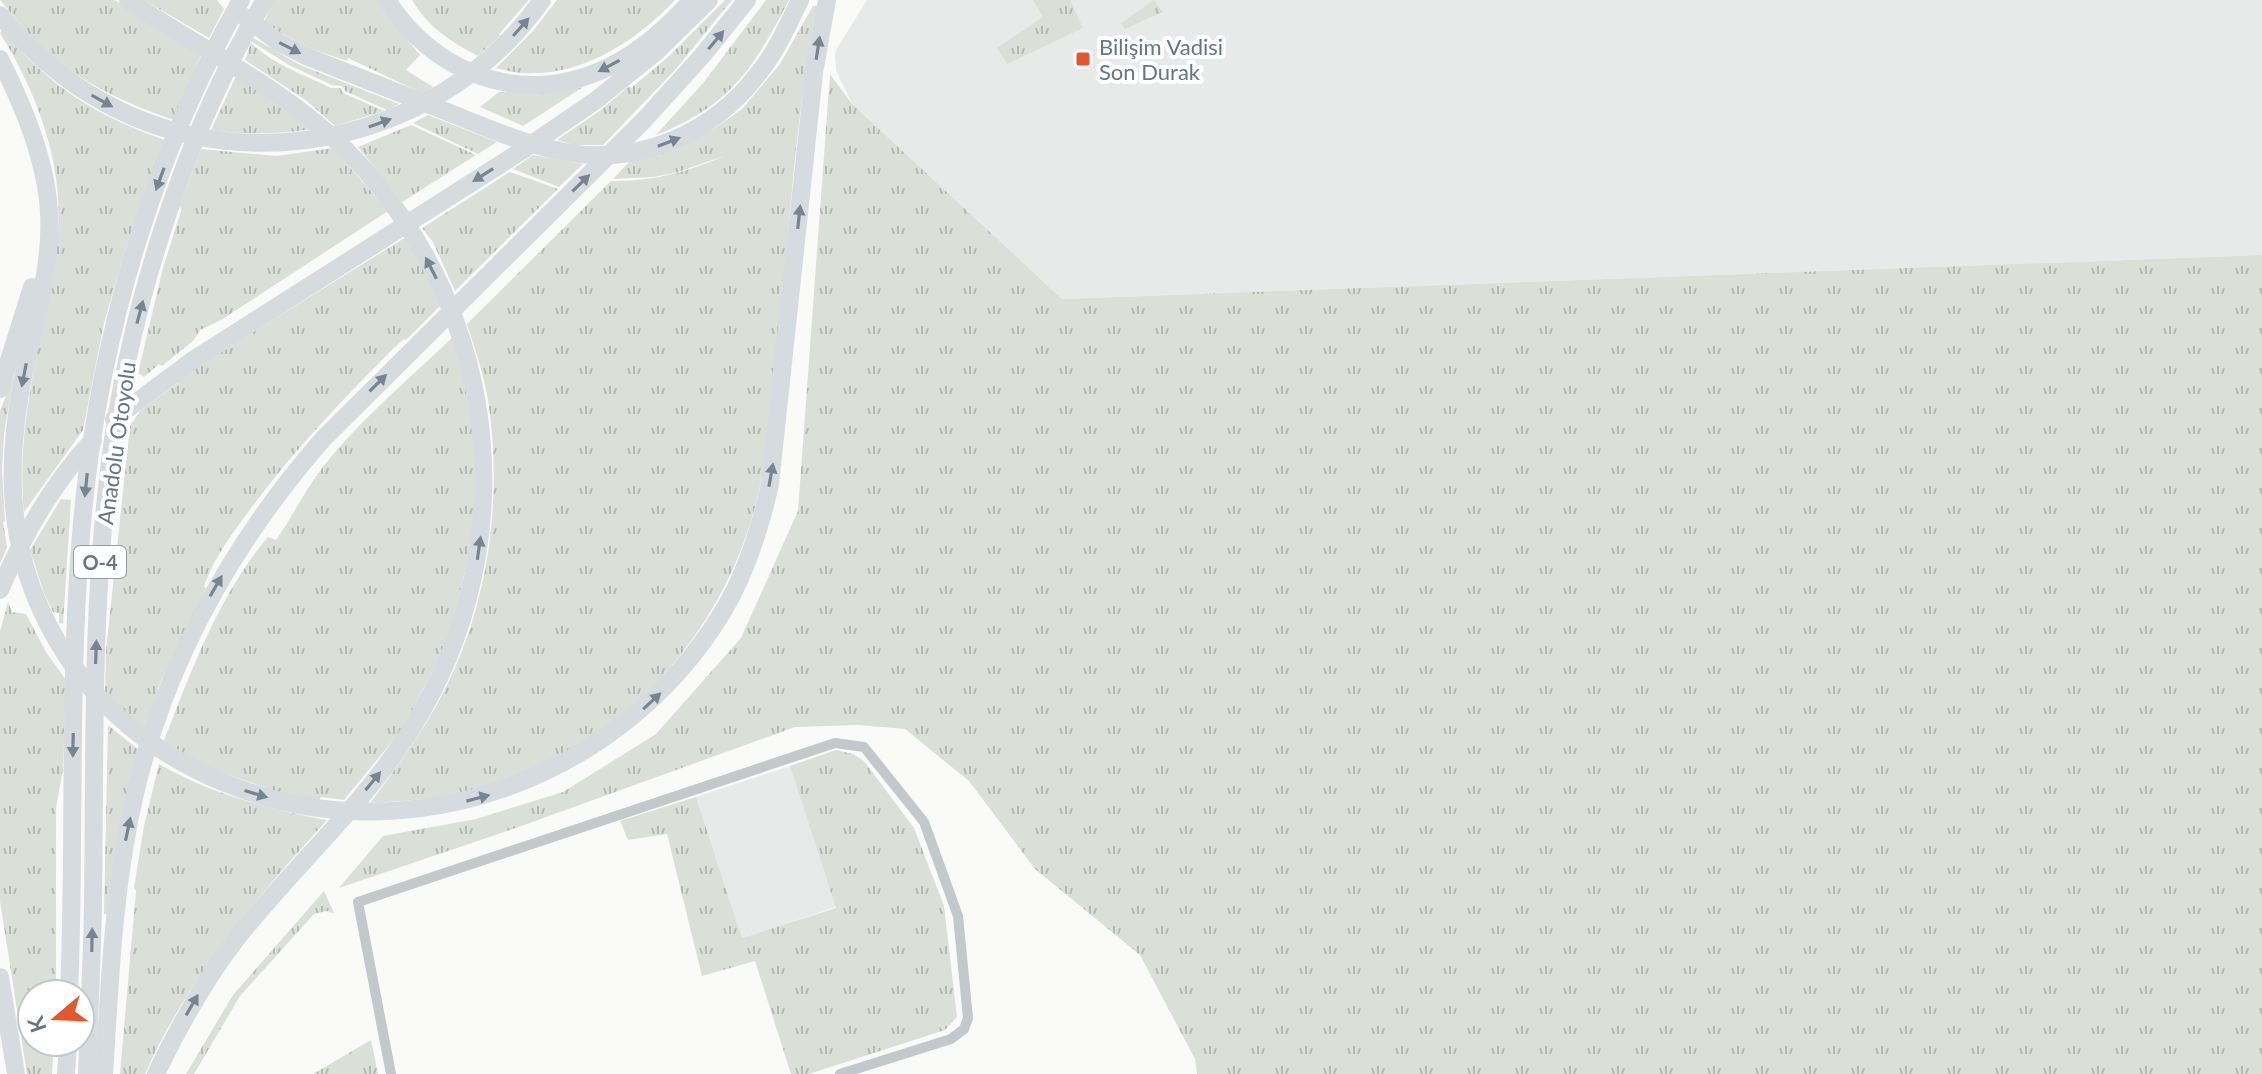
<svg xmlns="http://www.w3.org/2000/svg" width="2262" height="1074" viewBox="0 0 2262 1074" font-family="Lato,sans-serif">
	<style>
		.built { fill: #e8e9e9 }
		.grass { fill: url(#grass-tufts) }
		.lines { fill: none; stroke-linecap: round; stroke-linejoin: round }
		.street { stroke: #c3c8cc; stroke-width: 10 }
		.highway { stroke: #d6dbdf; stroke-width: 18 }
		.oneway { fill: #768591 }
		.poi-dot { fill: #e4572e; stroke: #fff; stroke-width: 3 }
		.labels { text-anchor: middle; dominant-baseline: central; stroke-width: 8; stroke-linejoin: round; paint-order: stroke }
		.shield { fill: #fff; stroke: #939fa8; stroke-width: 2 }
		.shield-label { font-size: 20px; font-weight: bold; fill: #657683 }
		.poi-label { font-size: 22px; fill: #657683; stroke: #fff; text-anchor: start }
		.street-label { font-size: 22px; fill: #657683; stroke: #fff }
	</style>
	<defs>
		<pattern id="grass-tufts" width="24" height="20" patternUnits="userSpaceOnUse" patternTransform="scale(2)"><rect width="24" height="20" fill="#dadfd7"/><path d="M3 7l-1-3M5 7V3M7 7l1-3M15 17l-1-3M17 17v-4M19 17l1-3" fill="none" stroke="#b4b9b4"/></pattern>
	</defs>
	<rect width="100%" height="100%" fill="#fafaf8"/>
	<g class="built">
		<path d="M867,0H2262V255L1062,299L852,104L836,70L835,56L836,50Z"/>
		<path d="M790,766L836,907L742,938L696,797Z"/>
	</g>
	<g class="grass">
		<path d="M0,0H115L202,53L174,120C129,105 82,83 47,52C29,36 15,18 0,0Z"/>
		<path d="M144,0H217L224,9L209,38Z"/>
		<path d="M274,0H378L387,15L420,55L406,70L433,87L424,94L348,58L347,61L312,49L263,24Z"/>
		<path d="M412,0H529L499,34L500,36L478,56C451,42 428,27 412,0Z"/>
		<path d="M557,0H675C631,47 564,88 496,68L533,31Z"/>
		<path d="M725,0H732L675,70L603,145H574L557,140L601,110L629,86L631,88L667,58Z"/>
		<path d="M766,0H789C754,68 730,106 656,135L704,82Z"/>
		<path d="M1033,0H1070L1083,28L1007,64L997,48L1043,17Z"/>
		<path d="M1154,0L1162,12L1125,29L1121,23Z"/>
		<path d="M813,6H817C798,103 791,202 782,300C776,362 773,425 760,486C737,595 669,693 572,748C510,783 443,804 371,802C394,771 417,740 436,706C487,616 504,503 488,400C484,375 475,349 467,324L611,181C651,182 688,172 724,156L675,173L653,177L613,179L635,156L687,143L715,128L742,109L780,64Z"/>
		<path d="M2,30C51,87 94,115 165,140L128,241L104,323L83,430L24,512C15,419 45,333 57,241C66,169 38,94 0,33Z"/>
		<path d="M253,38L300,65L399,104L387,110L345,91L342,86L332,85L289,65L251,41Z"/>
		<path d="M251,43C272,64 304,75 331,88H340L343,93L384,111L335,126L307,101L245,60Z"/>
		<path d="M237,74L314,129C280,134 245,135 211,130Z"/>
		<path d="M830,74L852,104L1062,299L2262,255V1074H1197L1195,1059L1140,955L1035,869L969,781L905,729L859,725L795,727L513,829L339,888L383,836L476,819L563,792L656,734L741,638L798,511Z"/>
		<path d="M583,87L523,126L480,107L499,92H552Z"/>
		<path d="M428,115L497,142L478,154L413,123Z"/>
		<path d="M411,125L476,155L402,202L358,147Z"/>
		<path d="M333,148L388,211L221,320L200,330L194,340L162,366L159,364L144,377L138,373L163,268L181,211L180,205L201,149L276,156Z"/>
		<path d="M533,155L583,164L559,187L513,169Z"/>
		<path d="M510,172L558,189L455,291L433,242L422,228Z"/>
		<path d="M406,237L442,304L406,340L404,339L392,350C342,400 294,450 252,507C233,532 215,556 204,586L206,588L161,681L144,730L105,695L106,651L130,426L140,411L178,383L176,380Z"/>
		<path d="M453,337L460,358L476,449L475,526L450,636L404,727L344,800L321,797L319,800L284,794L203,766L164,741C191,671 219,595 268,537L276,540C293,516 305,490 323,467C361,419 409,379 453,337Z"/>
		<path d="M14,375L4,434L2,470L5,521L3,522L7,547L0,564V411Z"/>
		<path d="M61,499L71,500L63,624L59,623V613L53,612L44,593L30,550Z"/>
		<path d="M8,602L12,612L26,614L46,652L66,680L63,769L56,808V994H32V1042H54L52,1074H27L0,901V631Z"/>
		<path d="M108,725L140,751L108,914H104Z"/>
		<path d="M836,750L853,754L864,761L914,828L944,906L957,1017L945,1030L809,1074H791L755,961L702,976L667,834L628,840L620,821L696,797L742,938L836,908L790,766Z"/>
		<path d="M159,764C211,794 268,809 327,820C256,898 188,977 145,1074H120L136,891L134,888L144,826Z"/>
		<path d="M324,891L334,913L326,911L314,914L240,996L194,1074H186L233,995Z"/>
		<path d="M371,1040L378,1074H313Z"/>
	</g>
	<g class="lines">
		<path class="street" d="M391,1074L358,902L835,743L864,747L924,822L958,916L968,1018L964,1029L951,1039L840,1074"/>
		<g class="highway">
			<path d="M128,0C201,50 283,87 347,151C508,314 528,562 398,749C350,818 286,875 234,942C203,983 178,1028 156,1074"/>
			<path d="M387,0C433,73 519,106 600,71C635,56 667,28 692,0"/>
			<path d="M0,15C31,52 65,82 107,104C254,184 447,136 542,0"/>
			<path d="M245,17L278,42L308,57C355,76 403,94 450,113C488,128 525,145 565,152C639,166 713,133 758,74C776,52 788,25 800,0"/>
			<path d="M0,59C23,106 46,159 49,212C52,258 39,305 29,349C8,439 2,528 43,614C80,693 144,750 225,783C407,858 621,779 722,613C746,574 760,529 770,484L814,73L827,0"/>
			<path d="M0,389L32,287"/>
			<path d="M114,419L193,360L523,150L595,101L656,52L709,0"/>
			<path d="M0,590C23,535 52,484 93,440"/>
			<path d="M0,977L16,1074"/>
			<path d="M69,994C76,827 67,659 85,493C104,322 156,150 241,0"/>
			<path d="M66,1074L68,1042"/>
			<path d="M87,1074C89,1017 92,961 93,904C95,757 91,609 110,462C129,310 185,131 265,0"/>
			<path d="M104,1074C109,997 112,920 125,844C150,691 222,555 323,439L645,119L702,56L747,0"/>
		</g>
	</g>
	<defs><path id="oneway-solid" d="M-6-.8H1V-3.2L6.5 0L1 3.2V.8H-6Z" transform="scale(2)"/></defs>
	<g class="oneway">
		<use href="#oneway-solid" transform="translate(521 27) rotate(-49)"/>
		<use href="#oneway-solid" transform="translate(716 40) rotate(-50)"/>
		<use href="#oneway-solid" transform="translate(290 48) rotate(27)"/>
		<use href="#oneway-solid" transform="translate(818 48) rotate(-81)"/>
		<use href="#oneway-solid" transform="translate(609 66) rotate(152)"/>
		<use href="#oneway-solid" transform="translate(102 101) rotate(29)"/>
		<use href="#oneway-solid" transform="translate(380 123) rotate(-20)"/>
		<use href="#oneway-solid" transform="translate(669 142) rotate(-21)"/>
		<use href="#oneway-solid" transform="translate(483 175) rotate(148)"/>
		<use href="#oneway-solid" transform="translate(160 179) rotate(110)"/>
		<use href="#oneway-solid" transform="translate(581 183) rotate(-44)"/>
		<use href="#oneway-solid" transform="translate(799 217) rotate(-84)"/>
		<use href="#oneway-solid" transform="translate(431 268) rotate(-117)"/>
		<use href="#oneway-solid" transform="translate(140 312) rotate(-75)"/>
		<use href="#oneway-solid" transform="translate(24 375) rotate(101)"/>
		<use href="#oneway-solid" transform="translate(378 383) rotate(-45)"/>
		<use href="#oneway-solid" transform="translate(771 475) rotate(-80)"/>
		<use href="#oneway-solid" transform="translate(86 485) rotate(96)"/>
		<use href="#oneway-solid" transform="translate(479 548) rotate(-82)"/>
		<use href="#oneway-solid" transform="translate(216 586) rotate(-60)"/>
		<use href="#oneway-solid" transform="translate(96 652) rotate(-88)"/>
		<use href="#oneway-solid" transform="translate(652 701) rotate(-43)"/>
		<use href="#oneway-solid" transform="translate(73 745) rotate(91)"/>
		<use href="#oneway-solid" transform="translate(373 781) rotate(-51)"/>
		<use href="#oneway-solid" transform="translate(256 794) rotate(17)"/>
		<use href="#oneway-solid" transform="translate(478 798) rotate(-15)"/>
		<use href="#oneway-solid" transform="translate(128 829) rotate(-78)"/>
		<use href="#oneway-solid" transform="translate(92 940) rotate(-89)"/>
		<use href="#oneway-solid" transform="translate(192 1005) rotate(-60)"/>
	</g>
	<rect class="poi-dot" x="1075" y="51" width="16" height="16" rx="4"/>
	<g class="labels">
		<rect class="shield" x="74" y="546" width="52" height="32" rx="6"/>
		<g class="shield-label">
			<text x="100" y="562">O-4</text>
		</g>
		<g class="poi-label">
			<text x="1099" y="46">Bilişim Vadisi<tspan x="1099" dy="25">Son Durak</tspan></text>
		</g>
		<g class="street-label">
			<text transform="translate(116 443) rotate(-82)">Anadolu Otoyolu</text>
		</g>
	</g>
	<g transform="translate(56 1018) rotate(251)"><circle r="38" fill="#ffffff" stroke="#c1c8cd" stroke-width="2"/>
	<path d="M0-6L14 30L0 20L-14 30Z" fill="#e4572e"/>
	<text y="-12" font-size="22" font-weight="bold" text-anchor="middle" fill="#657683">K</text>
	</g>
</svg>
